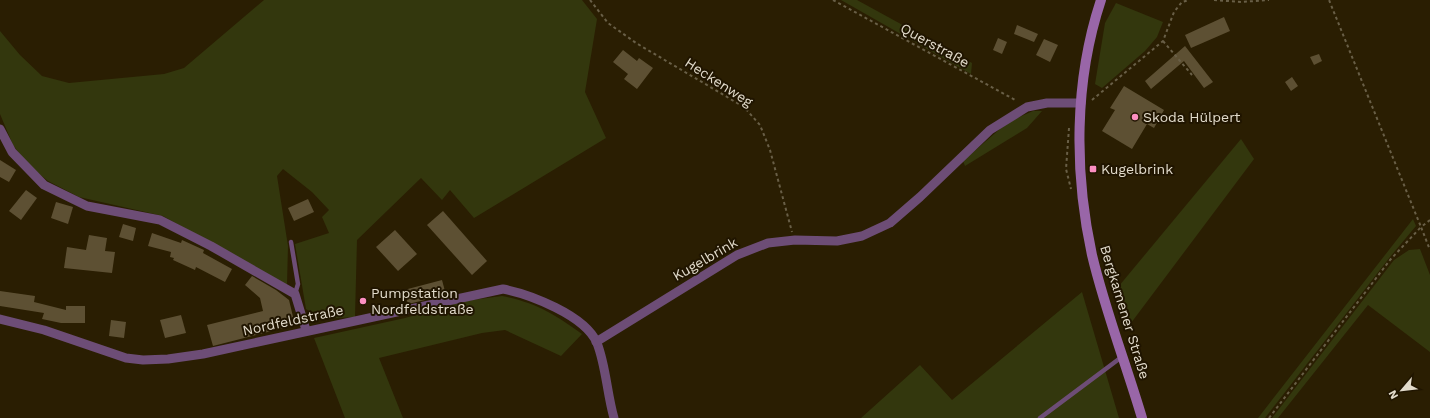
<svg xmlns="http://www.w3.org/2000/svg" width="1430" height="418" viewBox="0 0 1430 418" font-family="'Work Sans',sans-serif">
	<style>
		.green { fill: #33370d }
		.building { fill: #5d5033 }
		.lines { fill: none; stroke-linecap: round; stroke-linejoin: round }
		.path { stroke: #695f47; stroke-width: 2; stroke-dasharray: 3 3; stroke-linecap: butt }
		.lane { stroke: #6d4d76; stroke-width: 4.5 }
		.street { stroke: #6d4d76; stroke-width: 9 }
		.secondary { stroke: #9966a8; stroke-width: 10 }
		.poi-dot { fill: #fc8fc1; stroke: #201500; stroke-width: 1.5 }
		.labels { text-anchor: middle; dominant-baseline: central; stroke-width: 4; stroke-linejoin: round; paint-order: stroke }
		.street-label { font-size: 14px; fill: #e2dbcb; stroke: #201500 }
		.poi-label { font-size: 14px; fill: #e2dbcb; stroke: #201500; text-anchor: start }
	</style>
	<rect width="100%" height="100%" fill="#2a1e02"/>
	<g class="green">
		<path d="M264,0H582L597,19L585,92L606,138L474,218L450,190L442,200L421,178L357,240L355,317L322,319L306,309L295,244L329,233L322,217L329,210L312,192L283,169L277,176L288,246L287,285L163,216L79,197L48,181L28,165L13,145L0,114V31L20,55L42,76L69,83L164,74L184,68Z"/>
		<path d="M841,0H857L972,63L971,74Z"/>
		<path d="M1116,3L1163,22L1157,37L1145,51L1102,88L1095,84L1105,23Z"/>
		<path d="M1033,111H1042L1027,128L965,166L963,161L1008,122Z"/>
		<path d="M1241,139L1254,159L1128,327L1114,292Z"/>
		<path d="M1413,219L1416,226L1390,257L1265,418H1258Z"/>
		<path d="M1420,249L1430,275V352L1368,305L1278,418H1272L1394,260L1409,250Z"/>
		<path d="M1082,292L1119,418H861L920,365L952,400Z"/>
		<path d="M502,296C537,303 554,314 582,334L561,356L505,330L482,333L379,358L403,418H345L314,338L405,318L465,301Z"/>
	</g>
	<g class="building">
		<path d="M1224,17L1230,31L1191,48L1185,35Z"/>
		<path d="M1017,25L1038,34L1034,42L1014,34Z"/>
		<path d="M998,38L1007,42L1002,54L993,50Z"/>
		<path d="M1044,39L1058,45L1050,62L1036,55Z"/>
		<path d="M1185,46L1213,82L1204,88L1184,61L1151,89L1145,81Z"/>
		<path d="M623,50L637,61L639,58L653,68L637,89L624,79L628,74L613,62Z"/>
		<path d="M1319,54L1322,61L1314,65L1310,57Z"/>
		<path d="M1292,77L1298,86L1291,91L1285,82Z"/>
		<path d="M1124,86L1164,110L1154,128L1147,124L1132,149L1102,131L1115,110L1110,108Z"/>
		<path d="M0,160L16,170L9,182L0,177Z"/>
		<path d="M26,190L37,198L21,220L9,211Z"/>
		<path d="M308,199L314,212L294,221L288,208Z"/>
		<path d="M56,202L73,207L68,224L51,218Z"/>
		<path d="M443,211L487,261L472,275L427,225Z"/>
		<path d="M123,224L136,228L133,241L119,237Z"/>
		<path d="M395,230L417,254L398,271L376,247Z"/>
		<path d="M152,233L181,243L182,240L204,250L203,253L232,269L225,282L196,267L195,270L173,260L174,258L170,257L171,252L148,246Z"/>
		<path d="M89,235L107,238L105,251L115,252L112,273L64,268L67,247L86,250Z"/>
		<path d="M252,276L276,290L289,300L295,325L213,346L207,325L263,311L260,298L245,285Z"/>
		<path d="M442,280L446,295L408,304L404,290Z"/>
		<path d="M0,291L35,296L34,302L66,310V306H85V323H61L42,319L44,313L0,306Z"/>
		<path d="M181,315L186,333L165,338L160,320Z"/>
		<path d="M111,320L126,322L124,338L109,336Z"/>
	</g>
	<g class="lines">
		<g class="path">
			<path d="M590,0L608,23L636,43L744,107L760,125L770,150L792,232"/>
			<path d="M833,0L1017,101"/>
			<path d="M1214,0L1241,2L1269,0"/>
			<path d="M1163,41L1192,75"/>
			<path d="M1092,100L1163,41L1174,12L1182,2L1189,0"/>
			<path d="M1069,128L1066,169L1071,189"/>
			<path d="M1430,220L1421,227L1430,250"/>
			<path d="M1269,418L1390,260L1421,227L1329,0"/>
		</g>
		<g class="lane">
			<path d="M291,242L298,284L295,294"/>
			<path d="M1040,418L1123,356"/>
		</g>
		<g class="street">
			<path d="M0,129L12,152L44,185L87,206L160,220L211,246L295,294L306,330"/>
			<path d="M0,319L44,330L126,358L143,360L168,359L203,354L503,289C529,294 585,315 597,343C606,366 607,394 614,418"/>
			<path d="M596,342L737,255L768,243L795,240L837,241L862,236L890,223L920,197L990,130L1027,107L1047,103H1081"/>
		</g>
		<path class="secondary" d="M1101,0C1074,81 1074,172 1092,255C1105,310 1126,364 1142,418"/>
	</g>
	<g class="poi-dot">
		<circle cx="1135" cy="117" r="4"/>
		<rect x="1089" y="165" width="8" height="8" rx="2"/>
		<circle cx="363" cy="301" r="4"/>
	</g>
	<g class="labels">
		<g class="street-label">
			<text transform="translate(935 45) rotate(29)">Querstraße</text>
			<text transform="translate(719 82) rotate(33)">Heckenweg</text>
			<text transform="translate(705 259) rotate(-30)">Kugelbrink</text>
			<text transform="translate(1125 312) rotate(73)">Bergkamener Straße</text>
			<text transform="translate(293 320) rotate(-12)">Nordfeldstraße</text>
		</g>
		<g class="poi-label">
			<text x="1143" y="117">Skoda Hülpert</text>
			<text x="1101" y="169">Kugelbrink</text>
			<text x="371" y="293">Pumpstation<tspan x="371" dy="16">Nordfeldstraße</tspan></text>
		</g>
	</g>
	<g transform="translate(1402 390) rotate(242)" stroke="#201500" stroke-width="3" paint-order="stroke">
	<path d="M0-3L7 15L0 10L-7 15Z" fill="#e2dbcb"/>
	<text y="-6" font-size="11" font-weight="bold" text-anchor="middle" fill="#e2dbcb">N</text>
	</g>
</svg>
